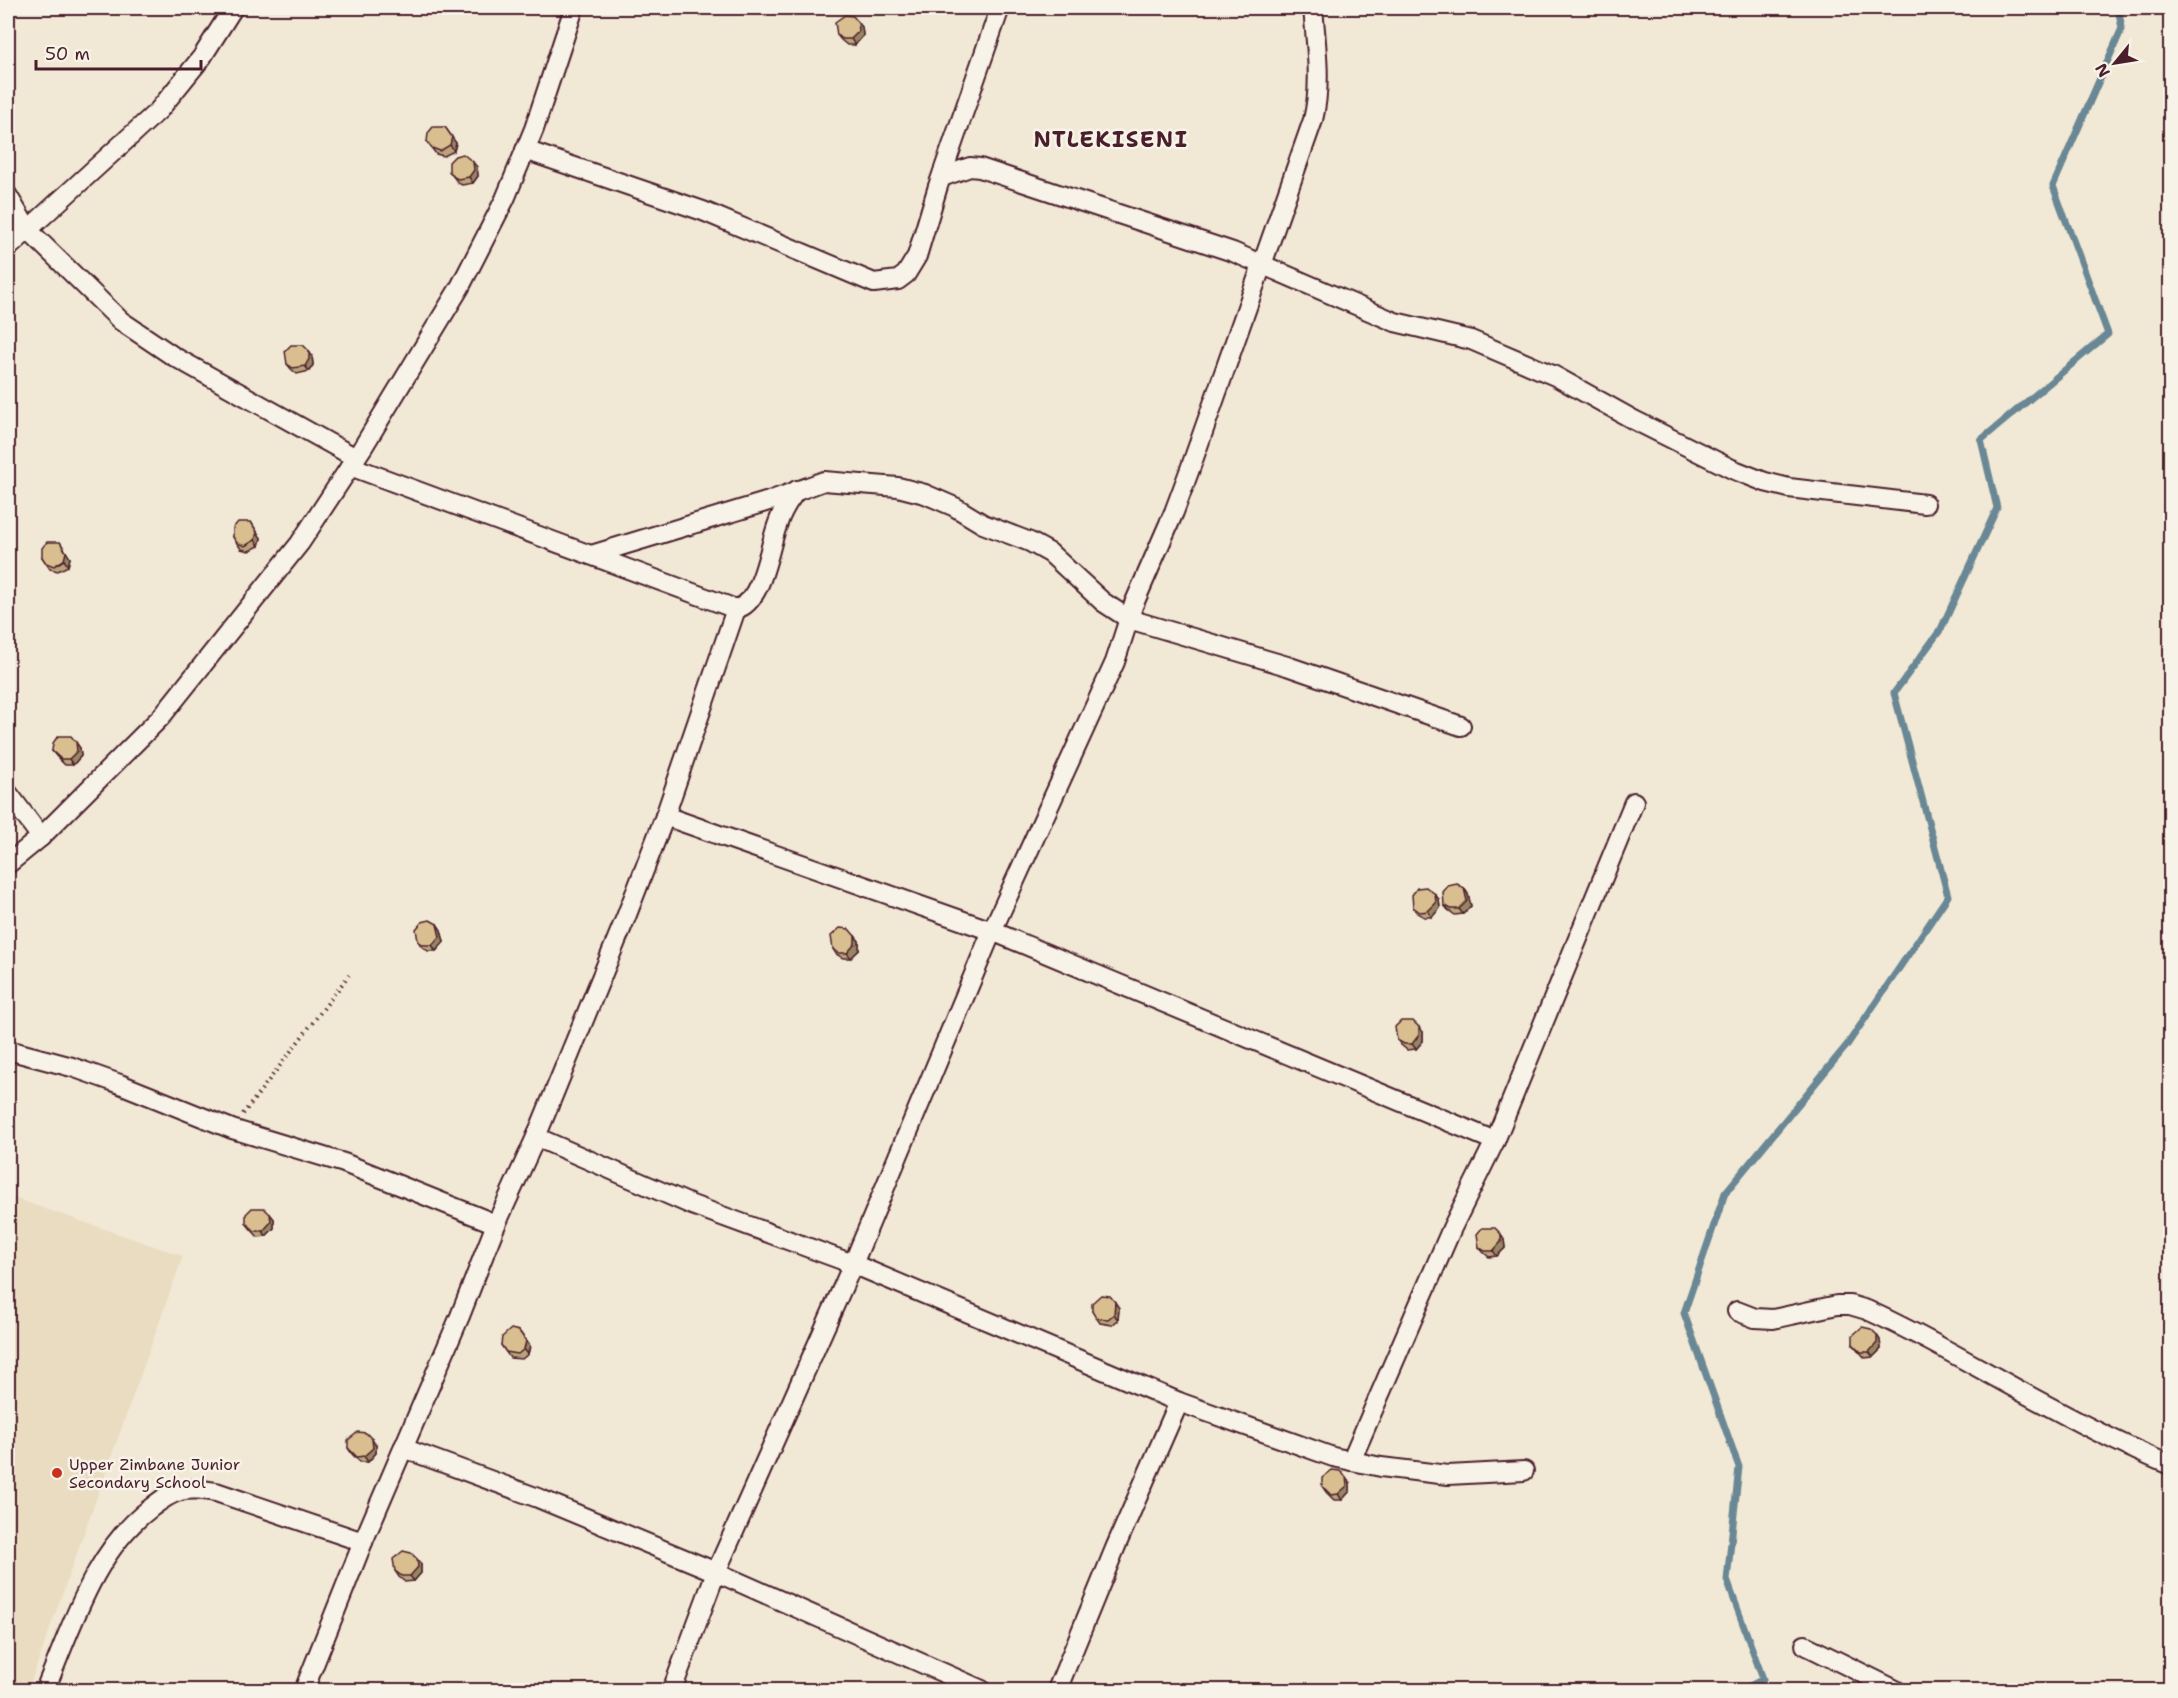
<svg xmlns="http://www.w3.org/2000/svg" width="2178" height="1698" viewBox="0 0 2178 1698" font-family="'Shantell Sans',sans-serif">
	<style>
		.built { fill: #eadcc1 }
		.lines { fill: none; stroke-linecap: round; stroke-linejoin: round }
		.stream { stroke: #698794; stroke-width: 7 }
		.street-casing { stroke: #4a1f2b; stroke-width: 22 }
		.path { stroke: #4a1f2b; stroke-width: 4; stroke-dasharray: 1.5 4.5; stroke-linecap: butt }
		.street { stroke: #f7f3e8; stroke-width: 18 }
		.wall { fill: #bba47b; stroke: #4a1f2b; stroke-width: 1.5 }
		.shaded-wall { fill: #988664; stroke: #4a1f2b; stroke-width: 1.5 }
		.building { fill: #d9bf8f; stroke: #4a1f2b; stroke-width: 1.5 }
		.poi-dot { fill: #c8321e; stroke: #f7f3e8; stroke-width: 2 }
		.labels { text-anchor: middle; dominant-baseline: central; stroke-width: 5; stroke-linejoin: round; paint-order: stroke }
		.poi-label { font-size: 16px; fill: #4a1f2b; stroke: #f7f3e8; text-anchor: start }
		.district-label { font-size: 22px; font-weight: bold; letter-spacing: 1.5px; fill: #4a1f2b; stroke: #f7f3e8 }
	</style>
	<rect width="100%" height="100%" fill="#f1e9d6"/>
	<filter id="ink" filterUnits="userSpaceOnUse"><feTurbulence type="fractalNoise" baseFrequency=".0167" numOctaves="2"/><feDisplacementMap in="SourceGraphic" scale="12" xChannelSelector="R" yChannelSelector="G"/><feConvolveMatrix kernelMatrix="1 2 1 2 8 2 1 2 1" color-interpolation-filters="sRGB"/></filter>
	<g filter="url(#ink)">
		<path class="built" d="M8,1196L183,1256L28,1690H8Z"/>
		<g class="lines">
			<path class="stream" d="M1742,1690L1763,1679L1727,1580L1739,1467L1684,1313L1725,1193L1847,1045L1948,896L1894,693L1941,629L1997,508L1981,440L2108,334L2053,186L2122,28L2118,8"/>
			<defs>
				<g id="street">
					<path d="M525,150L703,211L874,283L898,280L906,274L917,256L938,186L1000,8"/>
					<path d="M942,177L970,167L980,168L1233,252L1395,322L1471,340L1555,376L1634,420L1732,469L1765,482L1789,488L1925,504"/>
					<path d="M8,196L28,230L121,321L173,356L356,458"/>
					<path d="M8,248L159,110L202,57L233,8"/>
					<path d="M350,466L736,609C763,603 769,545 778,523C782,510 789,500 797,490"/>
					<path d="M591,555L769,501L824,481L898,487L925,494L955,507L983,524L1030,542L1050,553L1103,602L1129,619L1287,666L1461,726"/>
					<path d="M8,793L41,837"/>
					<path d="M665,816L992,931L1495,1141"/>
					<path d="M8,864L41,837L161,717L300,543L363,447L460,287L505,199L534,129L574,8"/>
					<path d="M8,1050L72,1067L120,1084L232,1129L344,1163L496,1224"/>
					<path d="M536,1137L692,1205L853,1264L1179,1402L1333,1457L1381,1467L1448,1475L1524,1471"/>
					<path d="M1737,1311L1755,1318L1773,1319L1837,1305H1850L1867,1310C1930,1338 1989,1375 2050,1407C2089,1428 2129,1448 2170,1465"/>
					<path d="M403,1448L538,1498L716,1572L982,1690"/>
					<path d="M1351,1461L1452,1228L1495,1141L1634,802"/>
					<path d="M1805,1645L1896,1690"/>
					<path d="M45,1690C72,1626 94,1550 152,1507C161,1500 169,1494 180,1491C192,1488 204,1490 216,1492L363,1542"/>
					<path d="M304,1690L363,1542L460,1316L494,1229L536,1137L626,917L665,816L736,609"/>
					<path d="M672,1690L716,1572L853,1264L992,931L1115,662L1133,606L1174,512L1190,469L1313,120C1322,84 1316,45 1313,8"/>
					<path d="M1057,1690L1116,1546L1179,1402"/>
				</g>
			</defs>
			<use href="#street" class="street-casing"/>
			<path class="path" d="M243,1114L349,975"/>
			<use href="#street" class="street"/>
		</g>
		<g class="wall">
			<path d="M858,22L862,27L863,36L855,45H847L841,40L837,35Z"/>
			<path d="M427,142L456,143L454,151L444,156L436,154Z"/>
			<path d="M477,167L478,176L473,183L462,185L458,183L449,171Z"/>
			<path d="M312,356L313,365L309,371L297,374L291,369L287,364Z"/>
			<path d="M233,537L261,538L259,546L249,551L241,549Z"/>
			<path d="M42,557L70,558L68,566L58,571L50,569Z"/>
			<path d="M80,748L81,756L73,765H65L56,756L52,751Z"/>
			<path d="M1464,888L1468,894L1471,906L1463,914L1455,915L1448,910L1444,905Z"/>
			<path d="M1435,894L1439,900L1440,908L1432,917H1424L1417,913L1413,907Z"/>
			<path d="M437,924L441,930L444,942L436,951H428L421,946L418,941Z"/>
			<path d="M855,936L859,941V950L851,958H843L836,954L833,949Z"/>
			<path d="M1423,1032V1041L1416,1049L1407,1050L1401,1045L1397,1040Z"/>
			<path d="M270,1214L274,1219V1228L266,1236L258,1237L250,1228L246,1223Z"/>
			<path d="M1504,1240L1505,1248L1497,1256L1489,1257L1483,1252L1479,1247Z"/>
			<path d="M1119,1308L1118,1320L1112,1325L1100,1323L1092,1311Z"/>
			<path d="M519,1331L530,1346L528,1354L522,1359L510,1358L501,1345Z"/>
			<path d="M1880,1340L1881,1349L1873,1357L1865,1358L1857,1349L1853,1344Z"/>
			<path d="M372,1439L376,1445V1453L368,1462H360L352,1454L348,1448Z"/>
			<path d="M1350,1483V1491L1342,1500H1334L1326,1492L1322,1486Z"/>
			<path d="M421,1564V1573L414,1581L405,1582L399,1577L395,1571Z"/>
		</g>
		<g class="shaded-wall">
			<path d="M858,22L862,27L863,36L855,45L851,39Z"/>
			<path d="M445,127L456,143L454,151L450,145Z"/>
			<path d="M473,162L477,167L478,176L473,183L469,177Z"/>
			<path d="M309,351L312,356L313,365L309,371L305,366Z"/>
			<path d="M251,522L261,538L259,546L255,540Z"/>
			<path d="M60,542L70,558L68,566L64,560Z"/>
			<path d="M76,742L80,748L81,756L73,765L69,759Z"/>
			<path d="M1464,888L1468,894L1471,906L1463,914L1459,909Z"/>
			<path d="M1435,894L1439,900L1440,908L1432,917L1428,911Z"/>
			<path d="M437,924L441,930L444,942L436,951L432,945Z"/>
			<path d="M855,936L859,941V950L851,958L847,953Z"/>
			<path d="M1419,1027L1423,1032V1041L1416,1049L1412,1044Z"/>
			<path d="M270,1214L274,1219V1228L266,1236L263,1231Z"/>
			<path d="M1501,1234L1504,1240L1505,1248L1497,1256L1493,1251Z"/>
			<path d="M1115,1302L1119,1308L1118,1320L1114,1314Z"/>
			<path d="M1877,1335L1880,1340L1881,1349L1873,1357L1869,1352Z"/>
			<path d="M526,1341L530,1346L528,1354L524,1349Z"/>
			<path d="M372,1439L376,1445V1453L368,1462L364,1456Z"/>
			<path d="M1346,1477L1350,1483V1491L1342,1500L1338,1494Z"/>
			<path d="M417,1559L421,1564V1573L414,1581L410,1576Z"/>
		</g>
		<g class="building">
			<path d="M845,15L853,16L858,22L859,31L851,39H843L837,35L835,22Z"/>
			<path d="M433,127H445L452,137L450,145L440,151L432,148L427,142L428,133Z"/>
			<path d="M463,154L473,162L474,170L469,177L458,179L454,177L449,171V162L455,156Z"/>
			<path d="M291,345H303L309,351V359L305,366L293,368L287,364L285,351Z"/>
			<path d="M238,522H251L257,532L255,540L245,546L237,543L233,537V528Z"/>
			<path d="M47,542H60L66,552L64,560L54,566L46,563L42,557V548Z"/>
			<path d="M58,736H71L76,742L77,751L69,759H61L52,751L53,743Z"/>
			<path d="M1457,884L1464,888L1467,901L1459,909H1451L1444,905L1443,892L1448,886Z"/>
			<path d="M1426,887L1435,894L1436,903L1428,911L1420,912L1413,907L1412,895L1417,888Z"/>
			<path d="M430,920L437,924L440,937L432,945H424L418,941L416,929L422,922Z"/>
			<path d="M840,928L849,929L855,936V944L847,953H839L833,949L831,936Z"/>
			<path d="M1401,1021H1413L1419,1027V1035L1412,1044H1404L1397,1040L1395,1027Z"/>
			<path d="M252,1208H264L270,1214L271,1222L263,1231H255L246,1223V1214Z"/>
			<path d="M1482,1228H1495L1501,1234V1242L1493,1251H1485L1479,1247L1477,1234Z"/>
			<path d="M1101,1295L1110,1296L1115,1302L1114,1314L1108,1319L1096,1318L1092,1311V1303Z"/>
			<path d="M1862,1327L1871,1329L1877,1335V1343L1869,1352H1861L1853,1344V1335Z"/>
			<path d="M511,1329L519,1331L526,1341L524,1349L518,1354L506,1352L501,1345L502,1337Z"/>
			<path d="M358,1432L366,1433L372,1439L373,1448L364,1456L357,1457L348,1448V1440Z"/>
			<path d="M1332,1470L1340,1471L1346,1477L1347,1486L1338,1494L1331,1495L1322,1486V1478Z"/>
			<path d="M403,1551L411,1553L417,1559L418,1567L410,1576H402L395,1571L393,1559Z"/>
		</g>
	</g>
	<circle class="poi-dot" cx="57" cy="1473" r="6"/>
	<g class="labels">
		<g class="poi-label">
			<text x="69" y="1464">Upper Zimbane Junior<tspan x="69" dy="18">Secondary School</tspan></text>
		</g>
		<g class="district-label">
			<text x="1111" y="139">NTLEKISENI</text>
		</g>
	</g>
	<rect width="2178" height="1698" fill="none" stroke="#f7f3e8" stroke-width="30"/>
	<rect x="15" y="15" width="2148" height="1668" fill="none" stroke="#4a1f2b" stroke-width="2" filter="url(#ink)"/>
	<g transform="translate(2115 63) rotate(240)" stroke="#f7f3e8" stroke-width="4.5" paint-order="stroke">
	<path d="M0-4.5L10 22L0 15L-10 22Z" fill="#4a1f2b"/>
	<text y="-9" font-size="16" font-weight="bold" text-anchor="middle" fill="#4a1f2b">N</text>
	</g>
	<path d="M36 60v9h165v-9" fill="none" stroke="#4a1f2b" stroke-width="3"/>
	<text x="45" y="60" font-size="18" fill="#4a1f2b" stroke="#f7f3e8" stroke-width="4.5" paint-order="stroke">50 m</text>
</svg>
